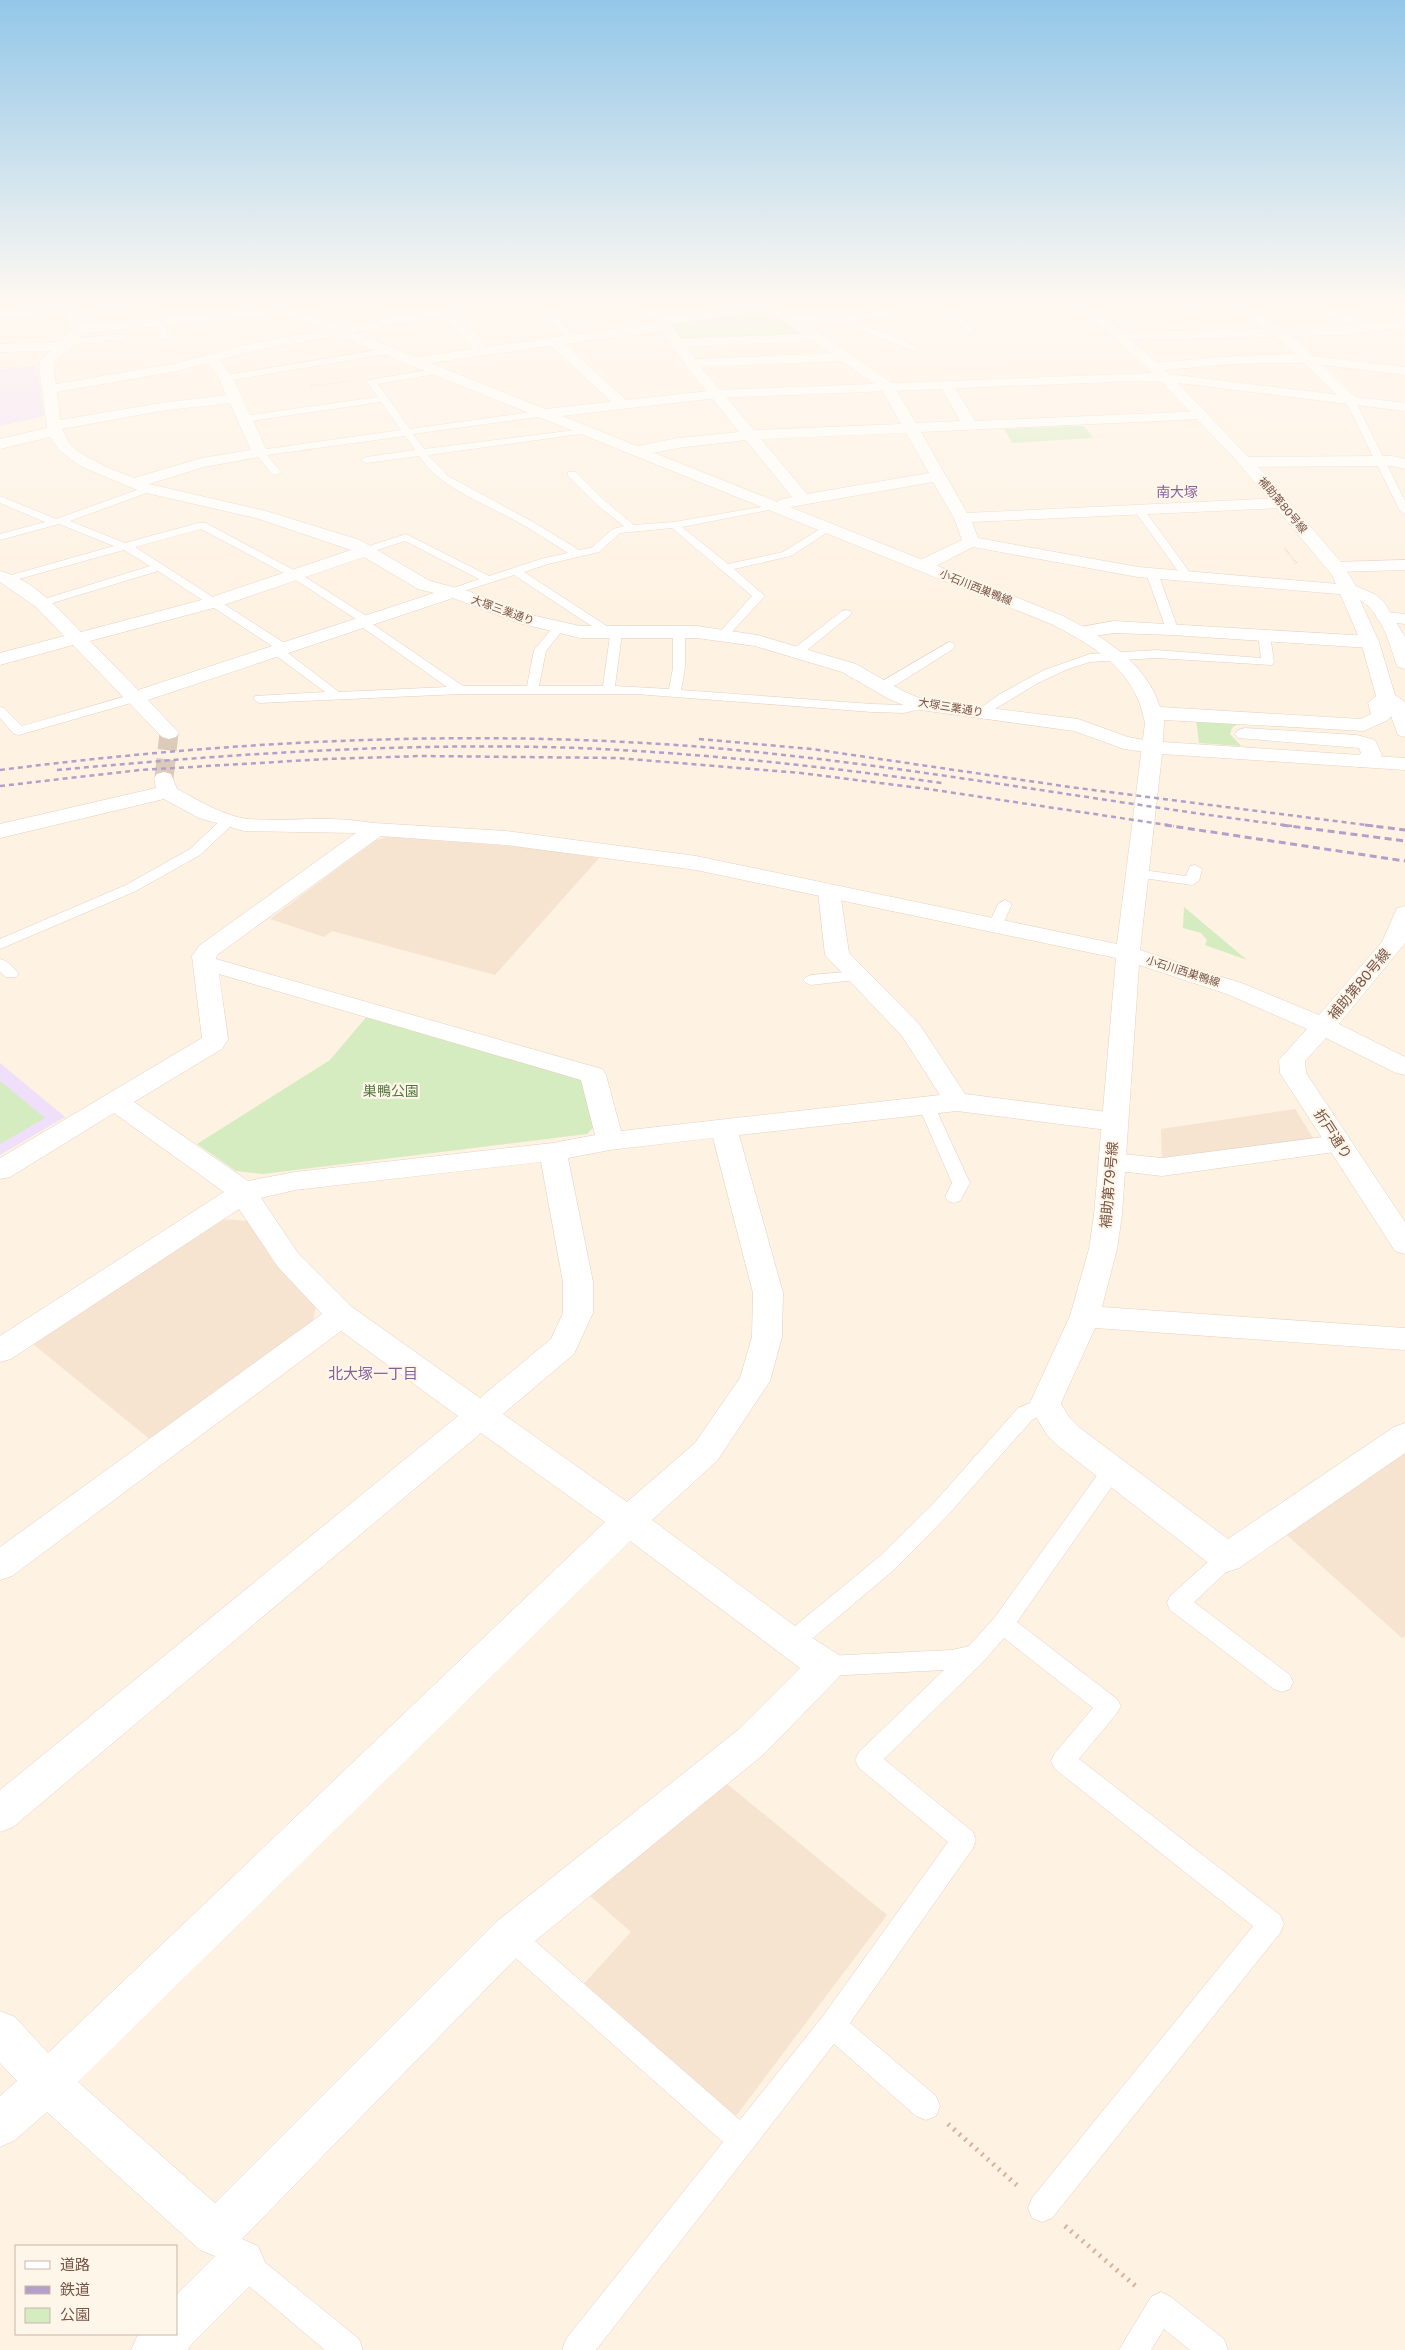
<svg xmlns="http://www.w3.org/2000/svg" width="1405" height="2350" viewBox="0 0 1405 2350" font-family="'Public Sans','Noto Sans JP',sans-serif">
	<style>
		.residential { fill: #f6e3d0 }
		.education { fill: #efdffa }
		.green { fill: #d4ecc0 }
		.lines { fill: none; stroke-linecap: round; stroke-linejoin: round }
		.street-tunnel { stroke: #dccbbb; stroke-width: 19; stroke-dasharray: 19 9; stroke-linecap: butt }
		.lane-casing { stroke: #e5cfc0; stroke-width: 1 }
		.street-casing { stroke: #e5cfc0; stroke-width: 1 }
		.secondary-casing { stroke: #ead0bd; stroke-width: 1 }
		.path-far1 { stroke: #dab09b; stroke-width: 2; stroke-dasharray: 0.5 2; stroke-linecap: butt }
		.path { stroke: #dab09b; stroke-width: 5; stroke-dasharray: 2 5.5; stroke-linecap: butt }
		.lane { fill: #fff; fill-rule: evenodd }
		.street { fill: #fff; fill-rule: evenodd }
		.secondary { fill: #fff; fill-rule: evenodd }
		.rail-far1 { stroke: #b3a0c8; stroke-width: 2.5; stroke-dasharray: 5 4; stroke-linecap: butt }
		.rail { stroke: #b3a0c8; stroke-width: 3; stroke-dasharray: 7 4.5; stroke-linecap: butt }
		.labels { text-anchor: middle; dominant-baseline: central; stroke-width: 4.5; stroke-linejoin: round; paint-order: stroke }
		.far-street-label { font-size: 11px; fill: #775547; stroke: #fff6ea }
		.far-quarter-label { font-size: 14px; fill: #85619c; stroke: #fff6ea }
		.street-label { font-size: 14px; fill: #775547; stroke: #fff6ea }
		.park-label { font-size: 14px; fill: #50783c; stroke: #fff6ea }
		.neighbourhood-label { font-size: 15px; fill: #85619c; stroke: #fff6ea }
	</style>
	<rect width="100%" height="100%" fill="#fef2e2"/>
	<g class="residential">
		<path d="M387,837L523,847L599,858L495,975L332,931L324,937L270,919L376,840Z"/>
		<path d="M1295,1109L1315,1141L1162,1162L1161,1129Z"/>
		<path d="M221,1219L248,1221L273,1261L316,1305L313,1322L152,1441L33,1344Z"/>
		<path d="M1405,1441V1636L1402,1638L1279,1528Z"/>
		<path d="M721,1779L887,1915L736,2116L581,1987L631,1932L589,1895Z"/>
	</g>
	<g class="education">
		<path d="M37,366L44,416L0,426V369Z"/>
		<path d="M0,1063L65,1117L0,1155Z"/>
	</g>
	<g class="green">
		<path d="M753,311C772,311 789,322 804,332L798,336L690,340L681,338L672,324Z"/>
		<path d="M1084,426L1093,438L1012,443L1004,429Z"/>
		<path d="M1196,719L1237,724L1232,728L1230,734L1241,746L1199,743Z"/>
		<path d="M1184,907L1247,960L1205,945L1207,940L1201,933L1183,928Z"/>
		<path d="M368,1015L587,1080L595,1126L587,1134L263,1174L236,1171L197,1144L330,1060Z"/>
		<path d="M0,1081L45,1118L0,1144Z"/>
	</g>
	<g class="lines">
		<path class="street-tunnel" d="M164,778L169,733"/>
		<defs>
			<g id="lane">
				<path d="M172,301H199L195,303L76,316L72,313L76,310Z"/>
				<path d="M452,301H460L466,308L459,310Z"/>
				<path d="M534,301H542L576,337V341H570Z"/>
				<path d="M635,301H644L666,321L659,323Z"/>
				<path d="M747,301H757L766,307L759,309Z"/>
				<path d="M793,301H803L813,307L806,309Z"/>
				<path d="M855,301H864L882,311L942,302L972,301L968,303L949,306L976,331L969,333L941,308L853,321L917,346V350L914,351L842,323L791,322L787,319L791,316L842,317L873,313Z"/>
				<path d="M1162,301H1171L1181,307L1237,303L1241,305L1237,307L1179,312Z"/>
				<path d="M159,319L166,321V340L159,338Z"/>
				<path d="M123,334L127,337L126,339L69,345L65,342L69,339Z"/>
				<path d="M390,348L394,351L393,353L226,381L221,378L226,375Z"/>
				<path d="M439,368L442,369V373L378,384L410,429L545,410L550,413L545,416L413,434L424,449L591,428V432L588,433L428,455L448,476L533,522L579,550L591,548L613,529L624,526L597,505L568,476V472H576L605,501L634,525L674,522L778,504L779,506L774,509L682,527L728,564L783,552L825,526H833L834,528L791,556L734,569L765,596L727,637L723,639L717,635L752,596L672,528L620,533L599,552L548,564L524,572L613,630L620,631L622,633L615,686L669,689L673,668V632L679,628L685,632V668L681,690L872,704L904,705L920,701L926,705L924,708L904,713L872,712L636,694H460L259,703L253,699L255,696L325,692L278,657L276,654L278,650L158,571L46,605L42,606L36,603L38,601L150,566L124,550L8,582L2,579L4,577L114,546L59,524L0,540V534L45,522L0,503V496L56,519L148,486L152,487V491L70,521L125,543L198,523H206L299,573L371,619L373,621L371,623L463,686H527L534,650L555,625H563L565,627L546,651L539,686H603L610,636L605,635L514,575L449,596L443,593L445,591L479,579L405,541L371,552H363V548L406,534L489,576L541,559L568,553C550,542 533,530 514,520C481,502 441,488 419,456L366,463L361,460L366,457L415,450L405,436L267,455L281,472L276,475L272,474L255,453L260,450L401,430L381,402L244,422L239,419L244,416L378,397L367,382L369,380ZM201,529L291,577L359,621V625L447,687L339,692L288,653L291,649L289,646L135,547Z"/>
				<path d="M1350,397L1355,400L1405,501V514L1400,511L1345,400Z"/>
				<path d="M1139,507L1143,508L1191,574V578H1183L1134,510Z"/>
				<path d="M1152,570L1158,573L1178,629L1176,631L1172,633L1166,629L1146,573Z"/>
				<path d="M846,610L850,611L852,613L850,615L800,656H792L790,653L792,650L842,611Z"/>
				<path d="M1264,631L1270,635L1274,662L1272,665L1156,658L1090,662L1068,669L1038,683L985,715H977L975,712L1000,694L1044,670L1090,654L1156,650L1261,658L1258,635Z"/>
				<path d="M949,642L953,643L955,646L953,649L896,685L880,690L874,686Z"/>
				<path d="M134,694L140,698L138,701L19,735L14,734L0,718V707L4,708L22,726Z"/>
				<path d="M229,816L234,817L236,820L234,823L200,855L136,891L0,949V939L126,885L190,849L224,817Z"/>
				<path d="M1195,865L1202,869L1199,881L1192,885L1136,877L1129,873L1136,869L1186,876L1190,866Z"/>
				<path d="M1005,900L1012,904L1002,926L1000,929H990L988,926L998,904Z"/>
				<path d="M0,959C8,961 14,968 19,974L16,977H6L0,972Z"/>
				<path d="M858,971L863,973L866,976L863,979L811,985L806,983L803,980L806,977L811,975Z"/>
				<path d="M926,1100L932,1101L934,1105L970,1183L960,1201L954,1203L948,1201L945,1197L952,1183L918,1105L920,1101Z"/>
				<path d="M1045,1397L1052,1400L1055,1405L1052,1410L1032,1420L947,1516L896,1568L799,1650L791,1653L783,1650L780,1643L783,1636L880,1556L933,1504L1018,1408Z"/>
				<path d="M1113,1461L1120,1463L1123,1469L1120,1475L1017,1622L1117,1699L1121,1706L1117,1713L1079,1759L1280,1915L1284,1924L1280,1933L1052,2218L1042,2222L1032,2218L1028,2208L1032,2198L1253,1926L1055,1769L1051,1761L1055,1753L1093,1708L1004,1638L983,1662L884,1759L973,1832L976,1840L973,1848L850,2023L936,2096L940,2106L936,2116L926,2120L916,2116L834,2044L596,2350H562L566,2339L723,2142L501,1945L497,1936L501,1927L510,1923L519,1927L740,2120L823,2016L948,1842L859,1768L855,1760L859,1752L944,1670L826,1676L818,1673L815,1666L818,1659L826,1656L952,1650L969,1646L995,1617L1106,1463Z"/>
				<path d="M1227,1549L1235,1552L1238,1558L1235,1564L1194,1602L1290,1675L1293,1682L1290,1689L1282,1692L1274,1689L1170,1610L1167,1603L1170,1596L1219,1552Z"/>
				<path d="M241,2246L251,2251L359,2339L363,2350H325L231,2271L226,2261L231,2251Z"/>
				<path d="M1161,2292L1171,2297L1224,2339L1228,2350H1190L1164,2329L1151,2350H1119L1151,2297Z"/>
			</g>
			<g id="street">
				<path d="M58,301H71L78,306L85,324L263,308L283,304L290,308L288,311L263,316L84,333L75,344L53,363L56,384L177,363L243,345L481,301H507L501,305L454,314L478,336L485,347L657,323L655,321L657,318L662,317L762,303L796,316L892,383L916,423L960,421L939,384L946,380L951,381L975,421L1203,411L1210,415L1203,419L921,432L967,513L1282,498L1288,500L1290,503L1288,506L1282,508L972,522L978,538L1138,567L1350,585L1356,586L1359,590L1356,594L1350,595L1138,577L973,547L930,569H918L915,565L918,561L962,540L954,518L933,482L785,508L779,506L777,503L779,500L792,497L746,440L678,448L638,456L633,454L630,451L633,448L638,446L678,438L739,432L686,366L662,331L565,344L627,401L629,404L622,408L617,407L551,346L416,365L411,364L409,361L416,357L473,349L468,342L441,316L245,353L220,360L233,378L268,453L265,456L204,467L149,484L266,511L360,540L430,581L468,591L531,615L580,626H697L757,635L856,664L903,691L924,700L1078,719L1128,737L1160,743L1163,747L1160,751L1153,753L1124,749L1074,731L913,709L889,699L842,672L755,646L697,638H580L519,623L453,598L148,700L179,733L176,737L169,739L162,737L73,645L0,665V653L64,636L36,607L0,582V571C33,579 58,609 81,632L209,598L351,550L256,518L142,492L80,466L59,450L50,437L0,449V439L47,428L39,366L41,359L51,351L0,352V344L61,342L72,328L68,313L0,318V310L61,306ZM761,311L786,322L803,334L681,339L671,324ZM814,341L831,353L695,359L687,347ZM842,361L881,389L901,424L754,430L701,367ZM208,363L219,378L226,395L161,403L60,420L57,392L178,371ZM230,403L251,450L202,458L134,478L104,466L79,452L70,444L62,429L161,411ZM906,433L929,473L807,494L761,439ZM364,557L418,589L434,593L138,690L90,641L221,606Z"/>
				<path d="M339,301H373L367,305L321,311L314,307L316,304Z"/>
				<path d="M1071,301H1099L1098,304L1071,306L1070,303Z"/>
				<path d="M1225,301H1239L1281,328L1353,326L1306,304L1305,301H1321L1370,324L1405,320V328L1342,335L1293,336L1313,356L1405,367V375L1323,365L1355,397L1357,400L1350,404L1345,403L1304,363L1232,364L1153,371L1146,367L1153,363L1232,356L1295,354L1276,337L1122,340L1115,336L1122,332L1264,329Z"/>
				<path d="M1392,456L1405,459V469L1392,466L1246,467L1240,465L1238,462L1240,459L1246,457Z"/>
				<path d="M1405,560V570L1335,572L1329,571L1326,567L1329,563L1335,562Z"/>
				<path d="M1385,612L1405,614V624L1379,621L1376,617L1379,613Z"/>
				<path d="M1114,621L1370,636L1377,638L1379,642L1377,646L1370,648L1172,635L1114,633L1082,638L1075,636L1073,632L1075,628Z"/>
				<path d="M1245,728L1357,735L1375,740L1382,755C1376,765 1366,769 1355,766L1352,762L1361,753L1359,748L1238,738L1235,734L1238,730Z"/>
				<path d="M164,772L171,774L177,789C198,800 223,816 248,819C293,822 336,814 382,825L385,830L382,835L217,955L216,959L602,1069L606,1075L621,1131L940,1095L902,1036L825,955L818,892L821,887L829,885L837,887L840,892L849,953L920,1025L965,1094L1115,1113L1124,1116L1128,1122L1124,1128L1115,1131L957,1111L739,1135L783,1293L782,1337L770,1381L717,1461L652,1520L803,1632L839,1655L844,1666L839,1677L764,1754L524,1950L242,2239L258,2246L265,2262L258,2278L190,2346L188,2350H131L138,2334H176V2295L215,2256L200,2250L47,2112L15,2140L0,2147V2096L17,2081L0,2063V2011L15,2017L48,2053L605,1522L481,1433L13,1827L0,1832V1790L458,1416L341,1331L12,1576L0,1580V1547L322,1314L278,1267L239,1209L11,1359L0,1362V1336L224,1192L114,1113L10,1177L0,1179V1158L202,1038L192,956L200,945L356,833L244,831L199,818L164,799L0,838V824L156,788L154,778L157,774ZM219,974L581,1080L595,1135L553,1143L295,1172L248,1181L134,1102L222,1049L228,1039ZM713,1138L753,1293L752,1337L740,1378L695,1443L627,1502L503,1414L574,1354L593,1313V1282L568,1158L610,1150ZM541,1162L563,1282V1313L551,1339L480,1398L352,1307L298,1253L261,1198L295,1190ZM630,1541L800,1668L738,1730L496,1922L215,2203L78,2082Z"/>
				<path d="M1339,1135L1349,1138L1352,1144L1349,1150L1162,1176L1102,1169L1098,1162L1102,1155L1112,1153L1162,1158Z"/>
				<path d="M1045,1393L1056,1396L1069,1417L1080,1428L1228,1539L1394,1427L1405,1423V1453L1239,1568L1227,1572L1215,1568L1058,1446L1047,1435L1029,1405L1034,1396Z"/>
			</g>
			<path id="secondary" d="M258,301H275L545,409L717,390L1152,373L1112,335L1068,301H1082L1110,320L1169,374L1405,403V411L1178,383L1270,480L1341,562L1356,586L1376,595L1384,602L1405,637V669L1398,667L1396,663C1389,642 1381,612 1360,600L1379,642L1395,695L1405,702V737L1398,735L1391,716L1388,720L1364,731L1164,720L1163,742L1405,758V770L1162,754L1140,950L1244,984L1319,1015L1382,942L1397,908L1405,906V943L1339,1024L1405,1057V1075L1396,1073L1326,1038L1305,1061L1306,1073L1405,1222V1254L1395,1251L1280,1073L1279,1060L1307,1029L1227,994L1139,965L1122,1215L1117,1249L1102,1307L1405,1328V1350L1095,1328L1056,1414L1045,1417L1034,1414L1029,1405L1070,1316L1089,1249L1094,1215L1116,958L696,870L506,845L366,835L363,830L366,825L374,823L506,831L696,856L1117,944L1145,723C1143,715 1141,705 1137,697C1121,661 1084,641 1051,624L259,304ZM1137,381L1161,382L1166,387L1237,461L1332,575L1361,642L1376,696L1368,703L1371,714L1361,719L1160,707C1146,662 1103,637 1063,616L562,416L717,398Z"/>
		</defs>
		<use href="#lane" class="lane-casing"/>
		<use href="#street" class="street-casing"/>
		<use href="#secondary" class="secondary-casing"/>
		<g class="path-far1">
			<path d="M311,386L352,381"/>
			<path d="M1285,549L1297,564"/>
		</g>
		<g class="path">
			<path d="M948,2124L1020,2188"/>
			<path d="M1065,2226L1138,2288"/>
		</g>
		<use href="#lane" class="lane"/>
		<use href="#street" class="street"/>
		<use href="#secondary" class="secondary"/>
		<g class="rail-far1">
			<path d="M699,739L812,749L1070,787L1374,826"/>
			<path d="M0,770C228,741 461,729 690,746C892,762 1091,801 1292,826"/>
			<path d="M57,770C230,754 404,742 578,748C700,753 821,766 942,783"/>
			<path d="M0,786L140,770L327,759L421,756L617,758L801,773L928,789L1174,826"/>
		</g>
		<g class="rail">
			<path d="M1165,825L1405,861"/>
			<path d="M1282,825L1405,841"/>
			<path d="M1365,825L1405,830"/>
		</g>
	</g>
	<linearGradient id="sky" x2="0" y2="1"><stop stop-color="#93c7e8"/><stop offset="0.48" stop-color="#fff9f2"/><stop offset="1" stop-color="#fff9f2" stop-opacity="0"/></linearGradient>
	<rect width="1405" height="630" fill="url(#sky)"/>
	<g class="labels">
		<g class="far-street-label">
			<text transform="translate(1283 505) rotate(50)">補助第80号線</text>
			<text transform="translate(976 587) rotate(22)">小石川西巣鴨線</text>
			<text transform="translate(503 610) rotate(20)">大塚三業通り</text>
			<text transform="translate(951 707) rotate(9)">大塚三業通り</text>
			<text transform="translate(1183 971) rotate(18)">小石川西巣鴨線</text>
		</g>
		<g class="far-quarter-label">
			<text x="1177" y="492">南大塚</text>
		</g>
		<g class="street-label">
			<text transform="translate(1359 984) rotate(-50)">補助第80号線</text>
			<text transform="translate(1333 1134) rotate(57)">折戸通り</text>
			<text transform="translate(1109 1185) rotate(-85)">補助第79号線</text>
		</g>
		<g class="park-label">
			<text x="391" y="1091">巣鴨公園</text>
		</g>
		<g class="neighbourhood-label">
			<text x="373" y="1373">北大塚一丁目</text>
		</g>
	</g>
	<rect x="15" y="2245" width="162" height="90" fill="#fff6ea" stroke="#c9b6a9"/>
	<rect x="25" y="2261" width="25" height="8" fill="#ffffff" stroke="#c9b6a9"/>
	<text x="60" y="2270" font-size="15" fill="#775547">道路</text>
	<rect x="25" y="2286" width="25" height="8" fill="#b3a0c8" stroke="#c9b6a9"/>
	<text x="60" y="2295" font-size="15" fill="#775547">鉄道</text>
	<rect x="25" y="2308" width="25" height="15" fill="#d4ecc0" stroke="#c9b6a9"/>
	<text x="60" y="2320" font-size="15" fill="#775547">公園</text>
</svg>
